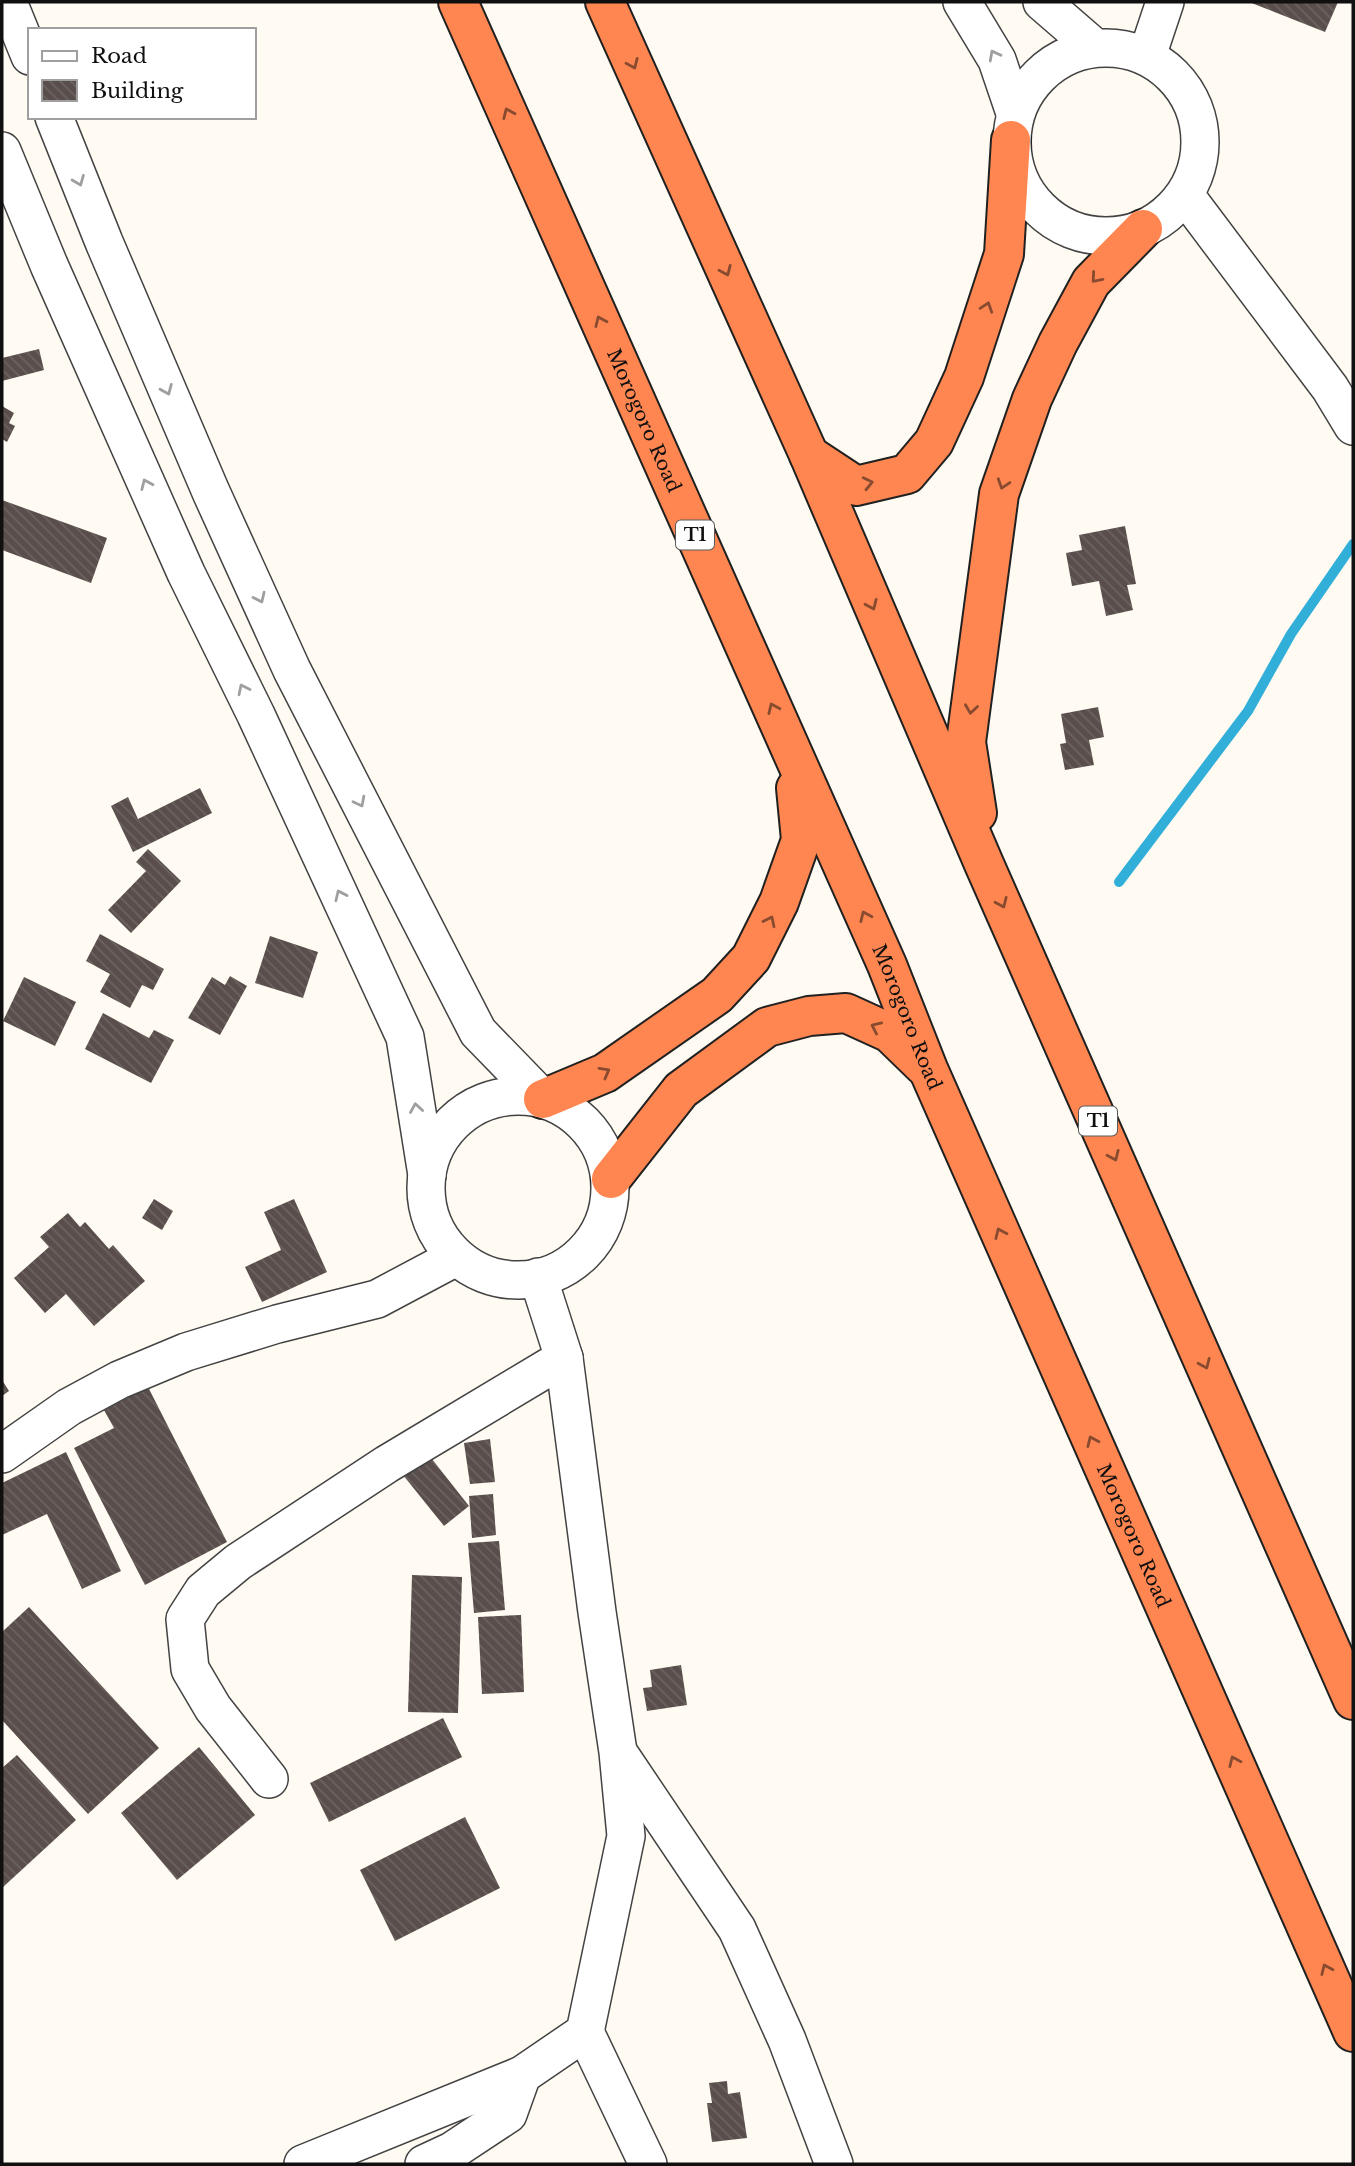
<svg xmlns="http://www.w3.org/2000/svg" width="1355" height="2166" viewBox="0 0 1355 2166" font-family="'Libre Baskerville',serif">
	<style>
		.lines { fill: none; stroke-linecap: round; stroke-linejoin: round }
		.stream { stroke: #32afd9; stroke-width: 10 }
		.building { fill: url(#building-back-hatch) }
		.minor-casing { stroke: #434343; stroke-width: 40 }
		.highway-casing { stroke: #212121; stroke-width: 42 }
		.minor { stroke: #fff; stroke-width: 37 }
		.highway { stroke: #ff8650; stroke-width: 38 }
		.oneway { stroke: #9f9f9f }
		.oneway2 { stroke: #884b30 }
		.labels { text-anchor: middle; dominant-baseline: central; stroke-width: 7; stroke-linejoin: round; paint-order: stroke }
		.shield { fill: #fff; stroke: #585858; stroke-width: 2 }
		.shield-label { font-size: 18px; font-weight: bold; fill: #101010 }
		.street-label { font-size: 19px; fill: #101010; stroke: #fff }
	</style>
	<defs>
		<pattern id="building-back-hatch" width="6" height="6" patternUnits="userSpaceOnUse" patternTransform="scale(1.75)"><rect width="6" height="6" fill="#594e4b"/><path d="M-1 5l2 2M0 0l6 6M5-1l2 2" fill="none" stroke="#6c6361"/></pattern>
	</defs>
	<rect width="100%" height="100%" fill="#fffbf2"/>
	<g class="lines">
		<path class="stream" d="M1119,882L1248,711L1291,634L1353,544"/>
	</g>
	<g class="building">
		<path d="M1249,2H1338L1325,32Z"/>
		<path d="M39,349L44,370L2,381V358Z"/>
		<path d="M2,406L14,413L9,423L15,426L7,442L2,439Z"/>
		<path d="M2,500L107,538L91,583L2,550Z"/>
		<path d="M1125,526L1136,584L1127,585L1133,610L1106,616L1099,581L1072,586L1066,553L1082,550L1079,535Z"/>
		<path d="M1098,707L1104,737L1089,740L1094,765L1065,770L1060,744L1066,743L1061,714Z"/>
		<path d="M200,788L212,813L133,852L111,806L128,797L138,819Z"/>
		<path d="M148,849L181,881L131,933L108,910L146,871L136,862Z"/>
		<path d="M100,934L164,969L153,990L142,985L130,1008L100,992L110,974L86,961Z"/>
		<path d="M270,936L318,952L303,998L255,983Z"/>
		<path d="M230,976L247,986L220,1035L188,1018L212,977L225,985Z"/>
		<path d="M24,977L76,1002L55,1046L3,1021Z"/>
		<path d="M103,1013L149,1038L154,1030L174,1040L151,1083L85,1049Z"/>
		<path d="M154,1199L173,1211L162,1230L142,1218Z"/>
		<path d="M294,1199L327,1272L262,1302L245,1267L281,1250L264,1212Z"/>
		<path d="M68,1213L80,1227L85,1222L109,1249L113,1245L145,1281L94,1326L66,1294L45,1313L14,1278L49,1247L40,1237Z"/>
		<path d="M2,1380L9,1391L2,1396Z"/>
		<path d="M148,1387L227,1542L145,1585L74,1448L114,1428L104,1410Z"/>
		<path d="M490,1439L495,1482L470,1484L464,1443Z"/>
		<path d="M66,1452L121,1571L82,1589L47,1514L2,1535V1483Z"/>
		<path d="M428,1454L469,1506L444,1526L403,1475Z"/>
		<path d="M493,1494L496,1535L472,1538L469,1496Z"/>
		<path d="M499,1541L505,1610L474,1613L468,1543Z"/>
		<path d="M412,1575L462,1577L458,1713L408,1712Z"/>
		<path d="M29,1607L159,1748L88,1814L2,1720V1632Z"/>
		<path d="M521,1615L524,1692L482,1694L478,1617Z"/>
		<path d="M681,1665L687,1705L647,1711L643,1688L652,1687L650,1670Z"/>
		<path d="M443,1718L462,1757L329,1822L310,1783Z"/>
		<path d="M199,1747L255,1815L177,1880L121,1813Z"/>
		<path d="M17,1755L76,1820L2,1888V1768Z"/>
		<path d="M465,1817L500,1888L395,1941L360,1870Z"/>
		<path d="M727,2081L728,2094L740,2092L747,2138L712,2142L707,2103H712L709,2083Z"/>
	</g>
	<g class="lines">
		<defs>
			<g id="minor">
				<path d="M8,2L30,56"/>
				<path d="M962,2L997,60L1015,113"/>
				<path d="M1042,2L1094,47"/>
				<circle cx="1106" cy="142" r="94"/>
				<path d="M1147,56L1165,2"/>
				<path d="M54,117L104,242L211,492L292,670L478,1032L543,1099"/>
				<path d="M2,151L49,265L186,573L256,715L405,1037L427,1175"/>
				<path d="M1185,195L1330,388L1353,426"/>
				<circle cx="518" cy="1188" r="92"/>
				<path d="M2,1454L69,1407L119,1380L186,1352L277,1324L377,1299L456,1257"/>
				<path d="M620,1755L737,1929L787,2040L834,2164"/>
				<path d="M269,1779L213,1708L190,1669L185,1619L203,1591L238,1562L387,1464L564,1358"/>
				<path d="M585,2032L648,2164"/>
				<path d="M303,2164L522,2075L585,2032L626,1836L618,1752L597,1612L564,1358L538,1277"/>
				<path d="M424,2164L452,2151L508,2114L522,2075"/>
			</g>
			<g id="highway">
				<path id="s1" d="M458,2L887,965L928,1069L1353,2032"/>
				<path d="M605,2L809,455L984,864L1353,1700"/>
				<path d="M809,455L856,486L907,474L934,442L964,377L1004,254L1011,140"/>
				<path d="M977,813L966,742L999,494L1032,399L1058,343L1091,282L1143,229"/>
				<path d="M543,1099L605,1073L717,995L751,958L779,902L801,840L796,788"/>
				<path d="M611,1179L681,1090L767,1027L809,1016L846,1013L890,1033L924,1066"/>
			</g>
		</defs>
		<use href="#minor" class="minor-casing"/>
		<use href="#highway" class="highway-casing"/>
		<use href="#minor" class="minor"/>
		<use href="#highway" class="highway"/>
	</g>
	<defs><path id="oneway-chevron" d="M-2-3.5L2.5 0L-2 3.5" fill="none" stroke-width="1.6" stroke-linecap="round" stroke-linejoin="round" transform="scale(1.75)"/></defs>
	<g class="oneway">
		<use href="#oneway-chevron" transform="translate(994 55) rotate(-118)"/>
		<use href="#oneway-chevron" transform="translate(79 181) rotate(68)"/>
		<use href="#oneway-chevron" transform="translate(167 390) rotate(67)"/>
		<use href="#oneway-chevron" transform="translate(146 484) rotate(-114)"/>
		<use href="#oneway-chevron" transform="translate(260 598) rotate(65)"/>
		<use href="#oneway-chevron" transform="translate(243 689) rotate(-116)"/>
		<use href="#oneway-chevron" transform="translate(360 802) rotate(63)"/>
		<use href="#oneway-chevron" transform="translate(340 895) rotate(-115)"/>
		<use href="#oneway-chevron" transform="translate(416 1108) rotate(-99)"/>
	</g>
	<g class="oneway2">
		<use href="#oneway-chevron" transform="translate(633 64) rotate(66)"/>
		<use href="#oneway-chevron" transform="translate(508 113) rotate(-114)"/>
		<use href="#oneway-chevron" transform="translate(726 271) rotate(66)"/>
		<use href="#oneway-chevron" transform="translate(1096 278) rotate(131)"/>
		<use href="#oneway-chevron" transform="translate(987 307) rotate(-72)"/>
		<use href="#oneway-chevron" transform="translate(600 321) rotate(-114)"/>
		<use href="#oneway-chevron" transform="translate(868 483) rotate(-13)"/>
		<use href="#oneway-chevron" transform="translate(1003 484) rotate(108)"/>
		<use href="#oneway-chevron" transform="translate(872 605) rotate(66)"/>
		<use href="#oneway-chevron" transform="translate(773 708) rotate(-114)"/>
		<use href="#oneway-chevron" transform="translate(971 709) rotate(98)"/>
		<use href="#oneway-chevron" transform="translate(1002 903) rotate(66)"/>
		<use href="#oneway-chevron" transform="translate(865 916) rotate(-114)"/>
		<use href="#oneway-chevron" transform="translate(770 921) rotate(-64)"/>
		<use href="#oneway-chevron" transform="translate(876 1027) rotate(-155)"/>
		<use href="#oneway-chevron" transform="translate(605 1072) rotate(-29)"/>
		<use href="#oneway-chevron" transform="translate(1114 1156) rotate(66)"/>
		<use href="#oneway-chevron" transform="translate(1000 1233) rotate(-114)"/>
		<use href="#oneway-chevron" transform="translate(1205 1364) rotate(66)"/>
		<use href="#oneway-chevron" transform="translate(1092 1441) rotate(-114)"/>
		<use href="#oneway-chevron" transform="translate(1234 1761) rotate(-114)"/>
		<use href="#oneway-chevron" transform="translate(1326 1969) rotate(-114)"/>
	</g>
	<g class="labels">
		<g class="shield">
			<rect x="676" y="520.5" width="38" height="29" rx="5"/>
			<rect x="1079" y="1106.5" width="38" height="29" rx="5"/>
		</g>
		<g class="shield-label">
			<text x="695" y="535">T1</text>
			<text x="1098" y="1121">T1</text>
		</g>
		<g class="street-label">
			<text stroke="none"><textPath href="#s1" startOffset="458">Morogoro Road</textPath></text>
			<text stroke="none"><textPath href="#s1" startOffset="1110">Morogoro Road</textPath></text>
			<text stroke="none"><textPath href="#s1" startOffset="1676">Morogoro Road</textPath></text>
		</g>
	</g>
	<rect width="1355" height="2166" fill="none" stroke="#101010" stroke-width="7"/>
	<rect x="28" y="28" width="228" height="91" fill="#ffffff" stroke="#9f9f9f" stroke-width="2"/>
	<rect x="42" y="51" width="35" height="10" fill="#ffffff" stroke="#9f9f9f" stroke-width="2"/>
	<text x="91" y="63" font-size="21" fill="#101010">Road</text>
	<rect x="42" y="80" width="35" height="21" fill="url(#building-back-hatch)" stroke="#9f9f9f" stroke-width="2"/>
	<text x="91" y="98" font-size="21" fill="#101010">Building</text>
</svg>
